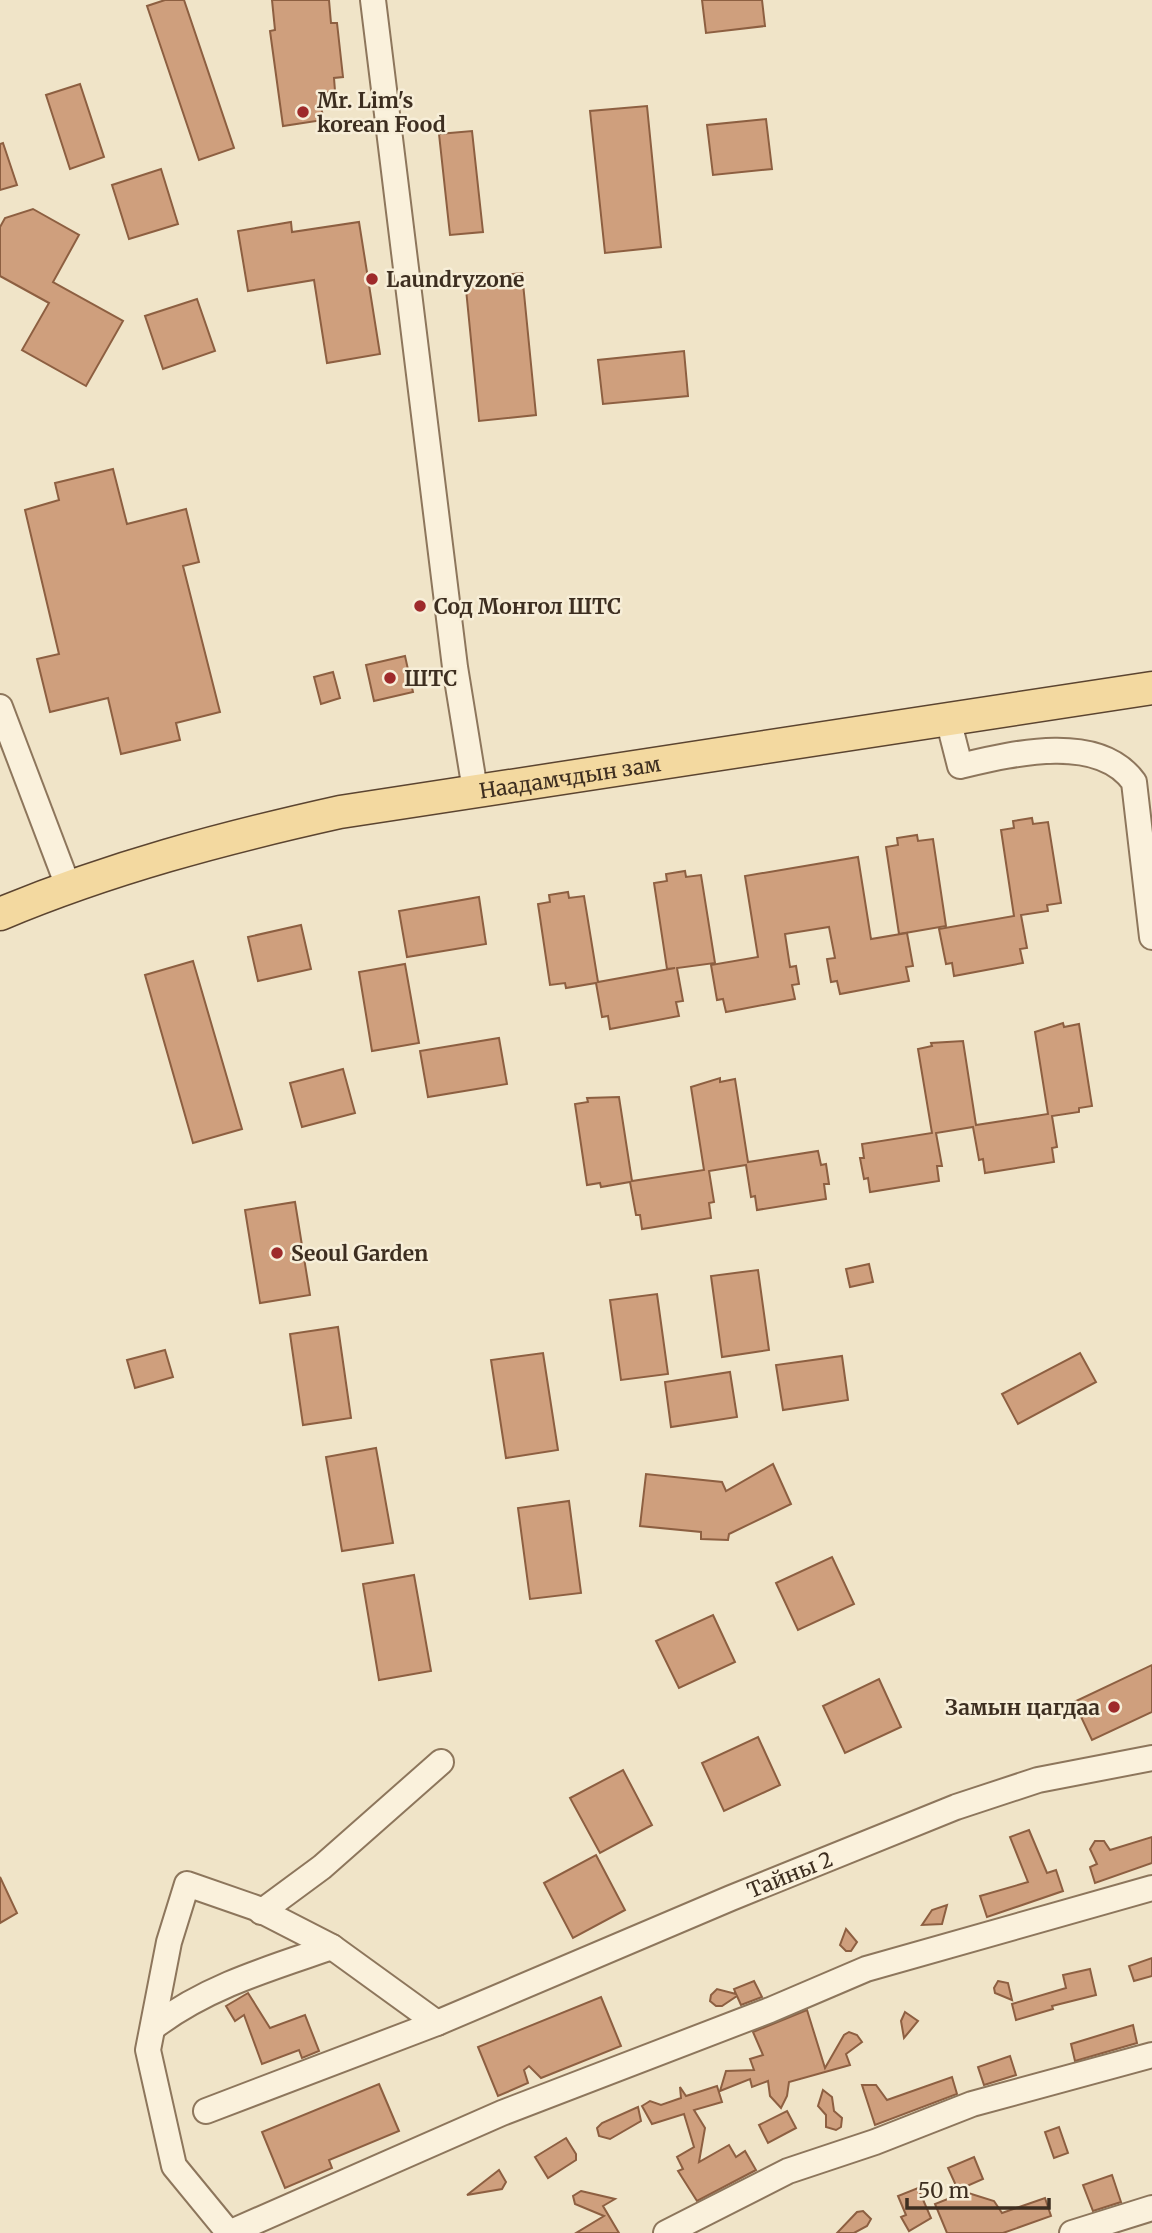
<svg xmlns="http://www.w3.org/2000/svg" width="1152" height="2233" viewBox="0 0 1152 2233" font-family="Merriweather,serif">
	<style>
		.building { fill: #cf9f7d; stroke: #8d5f41; stroke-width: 2 }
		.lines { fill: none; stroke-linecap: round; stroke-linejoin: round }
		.minor-casing { stroke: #8d765c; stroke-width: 28 }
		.major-casing { stroke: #5b4430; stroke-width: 35 }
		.minor { stroke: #faf1dc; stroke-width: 24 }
		.major { stroke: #f3d9a0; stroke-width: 32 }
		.poi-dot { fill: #9e2a2b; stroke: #f7eed8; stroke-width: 2.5 }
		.labels { text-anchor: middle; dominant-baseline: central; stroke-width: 5; stroke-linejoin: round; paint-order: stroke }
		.poi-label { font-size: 21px; font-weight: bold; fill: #3d2e20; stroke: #f7eed8; text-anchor: start }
		.street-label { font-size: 21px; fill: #3d2e20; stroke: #f7eed8 }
	</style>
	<rect width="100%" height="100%" fill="#f0e4c8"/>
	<g class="building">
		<path d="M165,0H184L234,148L199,160L147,6Z"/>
		<path d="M272,0H329L331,23H337L343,77L334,78L335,91L320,93L323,120L283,126L270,31L275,30Z"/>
		<path d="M702,0H762L765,26L706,33Z"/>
		<path d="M80,84L104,157L70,169L46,95Z"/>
		<path d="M647,106L661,247L605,253L590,111Z"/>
		<path d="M766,119L772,169L713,175L707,125Z"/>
		<path d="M472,131L483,232L450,235L439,134Z"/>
		<path d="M3,143L17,185L0,190V144Z"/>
		<path d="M161,169L178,224L129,239L112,185Z"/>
		<path d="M33,209L79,235L53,282L123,321L86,386L22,350L49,303L0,276V227L5,218Z"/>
		<path d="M291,222L292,232L359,222L380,354L327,363L314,280L248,291L238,231Z"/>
		<path d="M522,273L536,415L479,421L465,279Z"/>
		<path d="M197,299L215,351L163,369L145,316Z"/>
		<path d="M684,351L688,396L603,404L598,360Z"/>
		<path d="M113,469L127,524L186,509L199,562L183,566L220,712L176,723L180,740L121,754L108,698L50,712L37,659L59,654L25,510L59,500L55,483Z"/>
		<path d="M405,656L413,692L374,701L366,665Z"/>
		<path d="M333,672L340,698L321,704L314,677Z"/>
		<path d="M1032,818L1033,824L1048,822L1061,903L1047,905L1048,911L1021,915L1027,948L1020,949L1023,963L954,976L952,963L946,964L939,929L1014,916L1001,830L1014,828L1013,821Z"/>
		<path d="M917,835L918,841L933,839L946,926L899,934L886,847L898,845L897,838Z"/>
		<path d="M858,857L871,939L907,933L913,966L906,967L909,981L840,994L837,981L831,982L827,959L835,958L829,927L785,934L790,967L796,966L799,984L792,985L795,999L726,1012L723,999L717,1000L711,965L758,957L745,876Z"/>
		<path d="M685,871L686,877L701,875L715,963L677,968L683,1001L676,1002L679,1016L610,1029L608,1016L602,1017L596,983L566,988L565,983L550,985L538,904L550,902L549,895L568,892L569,898L584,896L598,982L675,968L667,969L654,883L667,881L666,874Z"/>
		<path d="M479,897L486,944L407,957L399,911Z"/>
		<path d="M301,925L311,969L258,981L248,937Z"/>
		<path d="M193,961L242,1129L193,1143L145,975Z"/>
		<path d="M405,964L419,1043L372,1051L359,972Z"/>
		<path d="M1063,1023L1064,1027L1079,1024L1092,1106L1079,1108V1112L1052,1116L1057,1147L1052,1148L1054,1162L985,1173L983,1159L979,1160L973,1127L936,1133L942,1166H937L939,1181L870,1192L868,1178L864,1179L860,1158H864L862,1144L932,1133L918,1049L932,1046L931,1043L963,1041L976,1125L1048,1114L1035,1032Z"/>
		<path d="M499,1038L507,1084L428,1097L420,1051Z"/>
		<path d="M343,1069L355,1113L302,1127L290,1083Z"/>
		<path d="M720,1078V1082L735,1079L748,1162L818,1151L821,1165L826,1164L829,1184H824L826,1199L757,1210L755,1196L751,1197L746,1165L709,1171L714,1202L709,1203L711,1218L642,1229L640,1215H636L630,1182L601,1187L600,1183L587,1185L575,1104L588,1102L587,1098L619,1097L632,1181L704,1170L691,1087Z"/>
		<path d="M295,1202L310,1295L260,1303L245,1210Z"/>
		<path d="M869,1264L873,1282L850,1287L846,1269Z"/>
		<path d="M758,1270L769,1350L722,1357L711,1276Z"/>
		<path d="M657,1294L668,1374L621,1380L610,1300Z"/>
		<path d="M338,1327L351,1418L303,1425L290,1334Z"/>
		<path d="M165,1350L173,1377L135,1388L127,1360Z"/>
		<path d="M543,1353L558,1450L506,1458L491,1360Z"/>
		<path d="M1080,1353L1096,1382L1018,1424L1002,1394Z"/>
		<path d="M842,1356L848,1400L783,1410L776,1365Z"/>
		<path d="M730,1372L737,1417L671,1427L665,1382Z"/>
		<path d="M376,1448L393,1543L342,1551L326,1457Z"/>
		<path d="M773,1464L791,1504L729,1534L728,1540L701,1539V1532L640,1526L646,1474L722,1482L726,1491Z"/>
		<path d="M569,1501L581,1593L530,1599L518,1508Z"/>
		<path d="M832,1557L854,1604L798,1630L776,1583Z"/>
		<path d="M414,1575L431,1671L379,1680L363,1584Z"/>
		<path d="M713,1615L735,1662L679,1688L656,1641Z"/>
		<path d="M1152,1665V1712L1092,1740L1074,1702Z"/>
		<path d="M879,1679L901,1727L845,1753L823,1706Z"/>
		<path d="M758,1737L780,1785L724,1811L702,1763Z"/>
		<path d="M623,1770L652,1825L600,1853L570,1798Z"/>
		<path d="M1029,1830L1047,1873L1056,1870L1063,1891L987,1917L980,1896L1028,1882L1010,1837Z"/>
		<path d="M1152,1837V1863L1095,1883L1090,1867L1097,1864L1090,1849L1095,1841H1104L1110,1850Z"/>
		<path d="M596,1855L625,1910L573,1938L544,1883Z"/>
		<path d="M0,1877L17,1913L0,1923Z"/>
		<path d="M947,1905L942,1924L922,1925L932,1910Z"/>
		<path d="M846,1929L857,1942L851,1951H846L840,1945Z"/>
		<path d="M1152,1958V1976L1134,1981L1129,1966Z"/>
		<path d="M1090,1969L1096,1995L1052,2006L1053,2009L1016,2020L1012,2004L1066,1988L1063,1975Z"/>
		<path d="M754,1981L762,1997L741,2005L737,1996L722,2006H716L710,2001L711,1995L717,1989L736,1994L734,1989Z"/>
		<path d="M998,1981L1008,1983L1012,2000L995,1993L994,1988Z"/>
		<path d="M248,1993L270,2028L305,2015L319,2051L302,2058L299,2050L262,2064L244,2015L235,2021L226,2006Z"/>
		<path d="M601,1997L621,2046L541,2078L529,2066L524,2070L528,2083L498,2096L478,2047Z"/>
		<path d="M807,2010L825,2068L844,2035L849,2032L857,2035L862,2042L846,2054L850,2065L789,2082L787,2096L781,2108L770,2096L768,2081L752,2087L750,2079L720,2091L726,2071L754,2070L750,2059L763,2055L753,2032Z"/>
		<path d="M905,2012L918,2021L904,2038L901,2021Z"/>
		<path d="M1133,2025L1137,2043L1075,2061L1071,2044Z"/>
		<path d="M1010,2056L1016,2075L984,2085L978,2067Z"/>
		<path d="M952,2077L957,2094L875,2125L862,2085H876L887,2100Z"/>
		<path d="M379,2084L399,2131L329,2160L332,2168L285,2188L262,2132Z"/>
		<path d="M717,2086L722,2102L694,2110L705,2128L699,2162L729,2145L736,2157L745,2151L756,2170L697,2201L678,2171L683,2169L677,2157L694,2147L684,2114L652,2124L642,2106L650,2101L661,2105L681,2098L680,2087L686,2096Z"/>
		<path d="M823,2090L832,2097L834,2111L842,2118L841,2127L836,2130L826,2127V2115L818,2106Z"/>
		<path d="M638,2107L641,2121L610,2139L599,2136L597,2128L602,2123Z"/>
		<path d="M787,2111L796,2128L768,2143L759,2125Z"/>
		<path d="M1059,2127L1068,2153L1054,2158L1045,2132Z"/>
		<path d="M566,2138L576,2154V2160L548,2178L535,2157Z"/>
		<path d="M974,2157L983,2179L958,2190L948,2168Z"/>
		<path d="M499,2170L506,2182L502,2189L467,2195Z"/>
		<path d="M1112,2175L1121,2202L1093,2211L1083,2185Z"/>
		<path d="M918,2188L931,2218L909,2231L901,2217L906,2215L898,2196Z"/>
		<path d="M581,2191L615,2199L603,2206L619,2233H576L604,2216L575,2204L573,2196Z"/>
		<path d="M965,2192L994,2201L1002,2213L1045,2198L1051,2216L1003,2233H947L935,2204Z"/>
		<path d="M863,2211L871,2219L867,2226L854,2233H837L857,2212Z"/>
	</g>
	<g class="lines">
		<defs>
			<g id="minor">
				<path d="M373,0L455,667L475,790"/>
				<path d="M0,707L68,886"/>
				<path d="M948,719L960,766C1011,754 1098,732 1134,782L1152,937"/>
				<path d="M261,1912L322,1867L441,1762"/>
				<path d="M155,2026C208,1986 271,1968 332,1947"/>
				<path id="s1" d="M206,2111L437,2023L731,1898L956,1807L1038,1780L1152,1758"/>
				<path d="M229,2233L502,2113L770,2010L866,1969L1152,1888"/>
				<path d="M229,2233L174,2166L148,2050L169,1942L187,1884L256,1908L332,1947L437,2023"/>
				<path d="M666,2233L788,2171L875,2142L972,2104L1152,2055"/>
				<path d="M1072,2233L1152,2208"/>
			</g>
			<g id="major">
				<path id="s2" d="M0,914C110,868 223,838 340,812L1152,688"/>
			</g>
		</defs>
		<use href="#minor" class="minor-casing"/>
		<use href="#major" class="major-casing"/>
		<use href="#minor" class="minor"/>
		<use href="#major" class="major"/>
	</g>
	<g class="poi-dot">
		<circle cx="303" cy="112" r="7"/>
		<circle cx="372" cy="279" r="7"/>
		<circle cx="420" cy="606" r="7"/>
		<circle cx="390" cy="678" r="7"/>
		<circle cx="277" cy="1253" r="7"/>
		<circle cx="1114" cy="1707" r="7"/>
	</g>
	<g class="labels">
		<g class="poi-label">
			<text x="317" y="100">Mr. Lim's<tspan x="317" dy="24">korean Food</tspan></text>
			<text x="386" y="279">Laundryzone</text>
			<text x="434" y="606">Сод Монгол ШТС</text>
			<text x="404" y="678">ШТС</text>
			<text x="291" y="1253">Seoul Garden</text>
			<text x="1100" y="1707" text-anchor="end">Замын цагдаа</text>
		</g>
		<g class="street-label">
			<text stroke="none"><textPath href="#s2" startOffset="588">Наадамчдын зам</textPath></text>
			<text stroke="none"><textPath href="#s1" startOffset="630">Тайны 2</textPath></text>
		</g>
	</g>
	<path d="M907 2198v10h142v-10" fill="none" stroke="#3d2e20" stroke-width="3.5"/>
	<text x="918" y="2198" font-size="21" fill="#3d2e20" stroke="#f7eed8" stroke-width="5" paint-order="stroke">50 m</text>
</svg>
